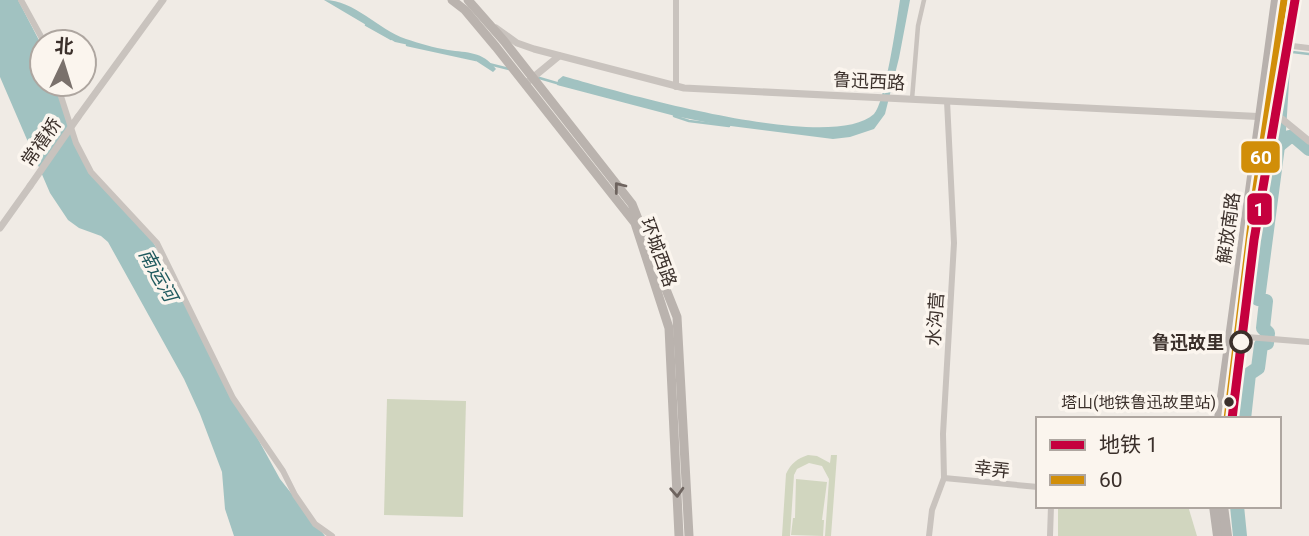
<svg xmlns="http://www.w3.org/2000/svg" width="1309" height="536" viewBox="0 0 1309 536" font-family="Roboto,'Noto Sans SC',sans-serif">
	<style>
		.green { fill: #d1d6bf }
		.water { fill: #a1c2c1 }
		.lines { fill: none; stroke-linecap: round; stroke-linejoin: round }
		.stream { stroke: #a1c2c1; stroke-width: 2.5 }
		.river { stroke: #a1c2c1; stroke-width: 14 }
		.pedestrian { stroke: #c9c3be; stroke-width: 4.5 }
		.minor { stroke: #c9c3be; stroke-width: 6 }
		.tertiary { stroke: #c9c3be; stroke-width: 7 }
		.secondary { stroke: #bab3ae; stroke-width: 9 }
		.primary { stroke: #b8b1ad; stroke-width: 10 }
		.tertiary-bridge { stroke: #c9c3be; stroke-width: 7 }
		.bus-1-casing { stroke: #fbf5ee; stroke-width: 12 }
		.bus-1 { stroke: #d18e09; stroke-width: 7 }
		.metro-1-casing { stroke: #fbf5ee; stroke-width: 14 }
		.metro-1 { stroke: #c5003e; stroke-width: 9 }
		.oneway { stroke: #6e645f }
		.stop-dot { fill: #fbf5ee; stroke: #3b302b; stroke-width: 3.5 }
		.bus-dot { fill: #3b302b; stroke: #fbf5ee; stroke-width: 2.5 }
		.labels { text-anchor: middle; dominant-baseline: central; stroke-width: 7; stroke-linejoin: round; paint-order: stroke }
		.bus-label { font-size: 16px; fill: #3b302b; stroke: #fbf5ee; text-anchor: end }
		.street-label { font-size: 18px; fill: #3b302b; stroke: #fbf5ee }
		.stop-label { font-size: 18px; font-weight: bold; fill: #3b302b; stroke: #fbf5ee; text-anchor: end }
		.water-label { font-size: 19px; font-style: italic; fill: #1f5a5e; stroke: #fbf5ee }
		.line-badge { stroke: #fbf5ee; stroke-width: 2.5 }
		.badge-label { font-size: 19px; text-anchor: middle; font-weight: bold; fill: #fff }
	</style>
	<rect width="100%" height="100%" fill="#f0ebe5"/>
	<g class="green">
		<path d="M387,399L466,401L463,517L384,515Z"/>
		<path d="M808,455L817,456L830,463L831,455H837L831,536H825L829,479L822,466L809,463L797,469L794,475L790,536H782L786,474C791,463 797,459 808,455Z"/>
		<path d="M796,479L827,482L822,520H824L823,536L791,535L793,518H795Z"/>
		<path d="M1058,506H1188L1197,536H1058Z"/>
	</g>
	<g class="water">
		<path d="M0,0H18L42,46V84H55L86,163L148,232L209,350L280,479L325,536H234L225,509L222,472L200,414L184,379L108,242L101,236L79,228L68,220L50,193L0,77Z"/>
		<path d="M324,0C355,0 377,29 406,39C419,43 434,48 448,50C468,53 482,51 496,69L493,72L473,59L395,42Z"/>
		<path d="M900,0H910L899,58L885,114L874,129L850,137L833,139L715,124L675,116L557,85L558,80L563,76C619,92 831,154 874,114C885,104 897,19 900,0Z"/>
	</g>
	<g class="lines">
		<g class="stream">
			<path d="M366,25L391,39"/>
			<path d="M407,45L476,60"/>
			<path d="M1284,51L1309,54"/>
			<path d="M489,64L509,69"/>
			<path d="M536,77L560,84"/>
			<path d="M674,116L689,121L729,126"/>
		</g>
		<g class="river">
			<path d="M1278,146L1289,137H1295L1309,149"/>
			<path d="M1244,419L1249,374L1258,368L1261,345L1267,343L1268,333L1263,328L1266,301L1258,299L1278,146L1284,51"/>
			<path d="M1237,506L1240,536"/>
		</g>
		<path class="pedestrian" d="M912,99L918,26L924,0"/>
		<g class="minor">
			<path d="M21,0L44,42"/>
			<path d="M676,0V87"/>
			<path d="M1276,44L1309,48"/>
			<path d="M57,84L76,143L91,172L157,243L233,398L283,471L295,495L315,524L332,536"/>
			<path d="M1234,336L1309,342"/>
			<path d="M944,478L1038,487"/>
			<path d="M929,536L932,510L944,478L943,434L954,243L947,101"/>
			<path d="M1050,536L1051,506"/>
		</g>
		<g class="tertiary">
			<path d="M496,28L517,43L534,49L684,88L1268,117L1282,119L1309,141"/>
			<path d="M525,84L559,56"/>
			<path d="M78,117L163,0"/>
			<path d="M0,228L30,186"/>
		</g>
		<g class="secondary">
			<path d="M452,0L465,10L496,47L635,223L669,328L679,536"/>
			<path d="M468,0L504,41L632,204L677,317L689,536"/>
		</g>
		<g class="primary">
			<path d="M1253,210L1284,0"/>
			<path d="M1219,419L1276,0"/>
			<path d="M1227,419L1247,256"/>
			<path d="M1214,506L1218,536"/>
			<path d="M1223,506L1227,536"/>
		</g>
		<path class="tertiary-bridge" d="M30,186L78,117"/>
		<defs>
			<path id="bus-1" d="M1227,419L1253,208L1284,0"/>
		</defs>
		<use href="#bus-1" class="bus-1-casing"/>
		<use href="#bus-1" class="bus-1"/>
		<defs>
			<path id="metro-1" d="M1232,419L1254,240L1295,0"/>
		</defs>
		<use href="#metro-1" class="metro-1-casing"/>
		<use href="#metro-1" class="metro-1"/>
	</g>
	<defs><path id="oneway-chevron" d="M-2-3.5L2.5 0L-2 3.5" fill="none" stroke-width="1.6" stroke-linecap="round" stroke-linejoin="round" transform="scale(1.75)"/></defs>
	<g class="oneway">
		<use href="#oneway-chevron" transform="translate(619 187) rotate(-128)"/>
		<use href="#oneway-chevron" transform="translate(677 492) rotate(87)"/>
	</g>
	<circle class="stop-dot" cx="1241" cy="342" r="10"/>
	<circle class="bus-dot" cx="1229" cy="402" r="6"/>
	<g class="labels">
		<g class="bus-label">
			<text x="1216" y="402">塔山(地铁鲁迅故里站)</text>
		</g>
		<g class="street-label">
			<text transform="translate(869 81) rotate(3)">鲁迅西路</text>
			<text transform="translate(41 142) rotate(-55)">常禧桥</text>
			<text transform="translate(1228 228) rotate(-82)">解放南路</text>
			<text transform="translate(659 252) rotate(70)">环城西路</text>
			<text transform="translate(935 319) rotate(-86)">水沟营</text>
			<text transform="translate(992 469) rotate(6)">幸弄</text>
		</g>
		<g class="stop-label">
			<text x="1224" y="342">鲁迅故里</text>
		</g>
		<g class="water-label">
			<text transform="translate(158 275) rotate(61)">南运河</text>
		</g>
	</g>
	<g class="line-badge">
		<rect x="1240" y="140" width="41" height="34" rx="7" fill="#d18e09"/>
		<rect x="1246" y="192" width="27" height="34" rx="7" fill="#c5003e"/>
	</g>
	<g class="badge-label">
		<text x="1261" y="164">60</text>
		<text x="1259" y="216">1</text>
	</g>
	<rect x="1036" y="417" width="245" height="91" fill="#fbf5ee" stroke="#aea6a0" stroke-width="2"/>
	<rect x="1050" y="440" width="35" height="10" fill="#c5003e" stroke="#aea6a0" stroke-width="2"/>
	<text x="1099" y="452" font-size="21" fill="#3b302b">地铁 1</text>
	<rect x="1050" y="475" width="35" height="10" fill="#d18e09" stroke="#aea6a0" stroke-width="2"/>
	<text x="1099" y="487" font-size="21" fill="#3b302b">60</text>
	<g transform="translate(63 63) rotate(4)"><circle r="33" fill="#fbf5ee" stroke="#aea6a0" stroke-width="2"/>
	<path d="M0-5L12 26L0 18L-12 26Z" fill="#7a716c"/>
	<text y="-10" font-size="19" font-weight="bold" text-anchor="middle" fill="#3b302b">北</text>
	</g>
</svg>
